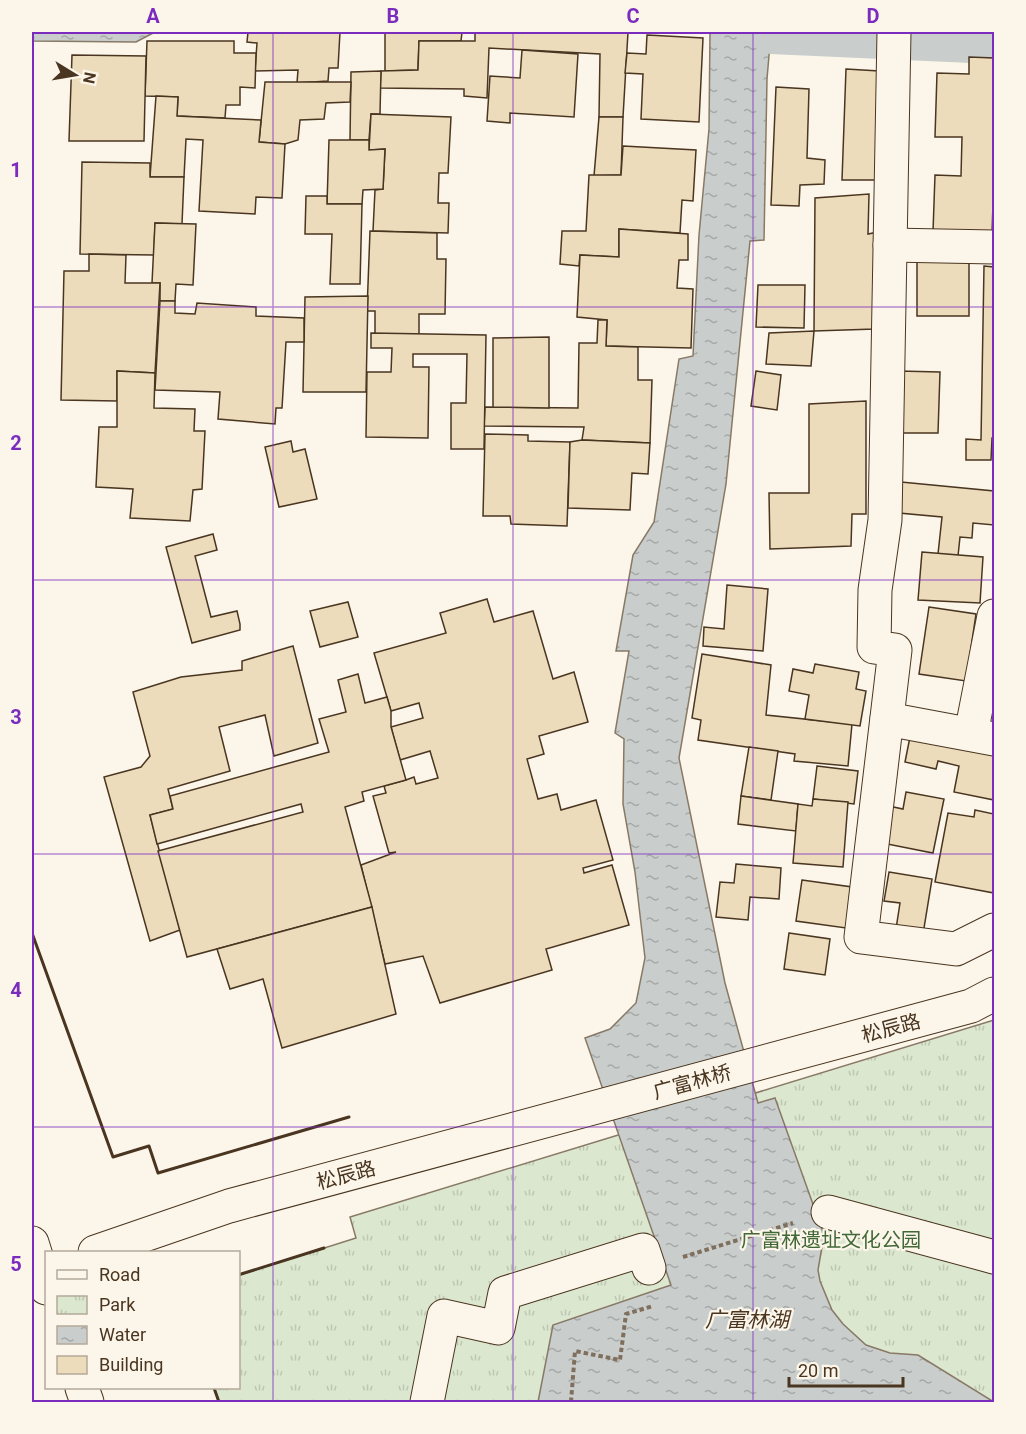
<svg xmlns="http://www.w3.org/2000/svg" width="1026" height="1434" viewBox="0 0 1026 1434" font-family="Roboto,'Noto Sans SC',sans-serif">
	<style>
		.park { fill: url(#park-tufts); stroke: #887966; stroke-width: 1.5 }
		.water { fill: url(#water-ripples); stroke: #887966; stroke-width: 1.5 }
		.lines { fill: none; stroke-linecap: round; stroke-linejoin: round }
		.canal { stroke: #c9cecd; stroke-width: 40 }
		.building { fill: #ecdcbc; stroke: #4a3520; stroke-width: 1.5 }
		.minor-casing { stroke: #4a3520; stroke-width: 35 }
		.major-casing { stroke: #4a3520; stroke-width: 35 }
		.path { stroke: #7f6f5c; stroke-width: 4; stroke-dasharray: 4.5 3; stroke-linecap: butt }
		.minor { stroke: #fbf6e9; stroke-width: 33 }
		.major { stroke: #fbf6e9; stroke-width: 33 }
		.wall { stroke: #4a3520; stroke-width: 3 }
		.grid { fill: none; stroke: #7b2cbf; stroke-width: 1.5; stroke-opacity: 0.55 }
		.labels { text-anchor: middle; dominant-baseline: central; stroke-width: 4.5; stroke-linejoin: round; paint-order: stroke }
		.street-label { font-size: 20px; fill: #4a3520; stroke: #fbf6e9 }
		.park-label { font-size: 20px; fill: #436837; stroke: #fbf6e9 }
		.water-label { font-size: 21px; font-style: italic; fill: #4a3520; stroke: #fbf6e9 }
		.neatline { fill: none; stroke: #7b2cbf; stroke-width: 2 }
		.grid-label { font-size: 20px; text-anchor: middle; font-weight: bold; fill: #7b2cbf }
	</style>
	<defs>
		<pattern id="park-tufts" width="24" height="20" patternUnits="userSpaceOnUse" patternTransform="scale(1.5)"><rect width="24" height="20" fill="#dce7d0"/><path d="M3 7l-1-3M5 7V3M7 7l1-3M15 17l-1-3M17 17v-4M19 17l1-3" fill="none" stroke="#bec7b2"/></pattern>
		<pattern id="water-ripples" width="26" height="14" patternUnits="userSpaceOnUse" patternTransform="scale(1.5)"><rect width="26" height="14" fill="#c9cecd"/><path d="M2 4q2-2 4 0t4 0M15 11q2-2 4 0t4 0" fill="none" stroke="#a5a8a6"/></pattern>
	</defs>
	<rect width="100%" height="100%" fill="#fbf6e9"/>
	<path class="park" d="M994,1020V1402H219L214,1388H238L239,1275L356,1238L350,1217Z"/>
	<g class="water">
		<path d="M32,32H155L136,42L32,41Z"/>
		<path d="M710,32H771L767,79L764,240L750,241L726,484L679,758L725,983L758,1103L775,1098L824,1235L818,1270L820,1281L832,1310L843,1324L866,1345L890,1353L918,1355L994,1402H538L553,1325L671,1285L585,1038L610,1029L636,1003L645,958L635,872L623,804L624,739L615,733L629,651H616L633,555L654,522L679,359L693,356L699,235L709,129Z"/>
	</g>
	<g class="lines">
		<path class="canal" d="M771,34L994,44"/>
	</g>
	<g class="building">
		<path d="M248,32H340L338,68H329L328,81L297,83L298,70L255,71L257,43L247,42Z"/>
		<path d="M385,32H462L461,41H419L418,70L385,71Z"/>
		<path d="M475,32H628L623,117H599L600,54L489,48L487,98L464,96V89L380,88L381,71L418,70L419,41H475Z"/>
		<path d="M647,35L703,38L699,122L641,119L643,74L625,73L627,53L646,54Z"/>
		<path d="M147,41H234V53H256L255,88L240,87V105H226L225,118L177,116L178,97L145,96Z"/>
		<path d="M522,50L578,54L574,117L510,113V123L487,121L490,76L520,78Z"/>
		<path d="M72,55L146,56L144,141H69Z"/>
		<path d="M969,57L994,58V204H993L992,234L933,232L935,175L961,176L962,137H935L937,73L969,74Z"/>
		<path d="M846,69L879,71V180H842Z"/>
		<path d="M381,71L380,114H371L369,140H350L351,72Z"/>
		<path d="M265,82H351L350,102L326,103L324,119L300,120L298,140L285,144L259,142Z"/>
		<path d="M776,87L809,89L807,158L825,160L824,184L800,185L799,206L771,205Z"/>
		<path d="M156,96L178,97L177,116L261,120L259,142L285,144L282,198L256,197L255,214L199,211L203,140L186,139L184,177H150Z"/>
		<path d="M371,114L451,117L448,173H439L438,203H449L448,233L373,231L375,190L383,189L385,149L369,150Z"/>
		<path d="M599,117H623L621,175L594,176Z"/>
		<path d="M329,140H369V150L385,149L383,189L363,190L362,204H327Z"/>
		<path d="M623,146L696,150L693,201L682,200L680,233L619,229V257L580,255L579,266L560,264L562,231H586L589,175H621Z"/>
		<path d="M82,162L150,163V177H184L182,224L155,223L154,255L80,254Z"/>
		<path d="M869,194L868,234L878,232L875,329L814,331L815,198Z"/>
		<path d="M306,196H327V204H362L360,284H330L332,234H305Z"/>
		<path d="M155,223L196,224L193,285L176,284L175,301H160V283H152Z"/>
		<path d="M619,229L688,234V260H679L677,288L693,289L691,348L606,346L607,320L577,317L580,255L619,257Z"/>
		<path d="M370,231L437,233V259H446L445,314H419V335L375,334V311H367Z"/>
		<path d="M89,254L126,255L125,283H160L155,373L117,371V401L61,400L64,271H89Z"/>
		<rect x="917" y="262" width="52" height="54"/>
		<path d="M984,266L994,267V438H992L991,460H966V439L981,440Z"/>
		<path d="M758,285H805L804,328L756,327Z"/>
		<path d="M368,296L366,392H303L305,297Z"/>
		<path d="M160,301H175V313L195,314L197,303L256,307V316L304,318V342H286L282,408H276L275,424L218,419L220,392L155,390Z"/>
		<path d="M598,320H607L606,346L638,347V380H652L650,443L582,440L584,427L484,426L485,407L578,408L579,343H597Z"/>
		<path d="M814,331L811,366L766,364L769,333Z"/>
		<path d="M371,333L486,335L484,449H451V403H466L467,354H413V367H429L428,438L366,437L367,372H391L392,348H371Z"/>
		<path d="M549,337V408L493,407V338Z"/>
		<path d="M117,371L155,373L154,408L195,409L194,431H205L202,489L193,490L190,521L130,518L133,489L96,487L99,427H117Z"/>
		<path d="M756,371L781,375L777,410L751,406Z"/>
		<path d="M898,371L940,372L938,433H896Z"/>
		<path d="M866,401V514H852L851,546L770,549L769,493H809V404Z"/>
		<path d="M485,434L528,435V441L570,442L567,526L511,524L510,516H483Z"/>
		<path d="M582,440L650,443L648,474L632,473L630,510L568,508L570,442Z"/>
		<path d="M291,441L293,452L305,449L317,499L279,507L265,447Z"/>
		<path d="M901,482L994,491V525L973,523L972,538L960,537L958,556L938,554L942,517L899,513Z"/>
		<path d="M213,534L217,550L195,556L211,617L237,611L240,624V630L192,643L166,547Z"/>
		<path d="M922,552L983,557L980,603L918,600Z"/>
		<path d="M727,585L768,589L763,651L703,646L704,627L724,629Z"/>
		<path d="M487,599L494,622L533,611L553,679L574,672L588,722L539,736L544,754L527,759L538,799L557,794L561,810L596,800L613,860L583,868L584,873L612,865L629,925L546,949L552,970L440,1003L423,956L385,964L361,865L396,852L389,853L373,796L386,793L384,786L406,780L414,777L416,784L438,778L430,751L400,760L391,727L423,718L419,703L391,711L374,653L446,633L440,613Z"/>
		<path d="M348,602L358,637L320,647L310,611Z"/>
		<path d="M929,607L976,614L966,681L919,674Z"/>
		<path d="M293,646L318,743L274,756L265,715L219,727L230,771L168,789L173,809L150,815L180,930L150,941L104,777L141,767L150,756L133,692L181,677L242,670V661Z"/>
		<path d="M702,654L771,665L766,715L852,724L848,766L794,761L795,754L698,740L701,720L692,718Z"/>
		<path d="M815,664L859,672L856,689L866,691L860,726L805,719L809,695L789,691L793,669L813,673Z"/>
		<path d="M358,674L365,703L387,697L391,711V727L406,780L362,792L364,801L345,807L372,907L187,957L158,851L303,812L301,804L157,844L150,815L173,809L170,796L329,752L319,719L346,712L338,680Z"/>
		<path d="M910,737L994,754V800L954,792L959,766L938,761L936,769L905,762Z"/>
		<path d="M749,747L778,751L771,800L741,796Z"/>
		<path d="M817,766L858,771L854,804L813,799Z"/>
		<path d="M906,792L944,799L933,853L877,842L884,805L903,809Z"/>
		<path d="M741,796L798,804L796,831L738,824Z"/>
		<path d="M813,799L848,802L843,867L793,863L798,804L812,806Z"/>
		<path d="M975,810L994,814V893L935,882L948,813L974,817Z"/>
		<path d="M736,864L781,868L779,899L750,897L748,920L716,917L720,882L734,883Z"/>
		<path d="M889,872L932,879L923,934L896,929L900,903L884,901Z"/>
		<path d="M802,880L852,887L846,928L796,921Z"/>
		<path d="M372,907L396,1014L282,1048L263,979L230,989L217,949Z"/>
		<path d="M789,933L830,939L825,975L784,969Z"/>
	</g>
	<g class="lines">
		<defs>
			<g id="minor">
				<path d="M894,32L885,520L875,590L874,647L895,650L861,937L956,949L994,930"/>
				<path d="M890,245L994,247"/>
				<path d="M887,719L994,739"/>
				<path d="M971,734L994,616"/>
				<path d="M828,1212L994,1257"/>
				<path d="M95,1252L229,1206L971,1006L994,994"/>
				<path d="M427,1402L444,1316L498,1328L505,1293L643,1250L649,1268"/>
			</g>
			<g id="major">
				<path d="M32,1243L46,1288"/>
				<path d="M82,1388L87,1402"/>
			</g>
		</defs>
		<use href="#minor" class="minor-casing"/>
		<use href="#major" class="major-casing"/>
		<g class="path">
			<path d="M683,1257L793,1223"/>
			<path d="M571,1402L575,1351L620,1360L626,1314L653,1306"/>
		</g>
		<use href="#minor" class="minor"/>
		<use href="#major" class="major"/>
		<g class="wall">
			<path d="M32,933L113,1157L149,1146L158,1173L349,1117"/>
			<path d="M238,1275L324,1248"/>
			<path d="M214,1388L219,1402"/>
		</g>
	</g>
	<path class="grid" d="M273,32V1402M513,32V1402M753,32V1402M32,307H994M32,580H994M32,854H994M32,1127H994"/>
	<g class="labels">
		<g class="street-label">
			<text transform="translate(891 1028) rotate(-15)">松辰路</text>
			<text transform="translate(692 1082) rotate(-15)">广富林桥</text>
			<text transform="translate(346 1175) rotate(-15)">松辰路</text>
		</g>
		<g class="park-label">
			<text x="831" y="1240">广富林遗址文化公园</text>
		</g>
		<g class="water-label">
			<text x="747" y="1320">广富林湖</text>
		</g>
	</g>
	<rect width="1026" height="1434" fill="none" stroke="#fbf6e9" stroke-width="66"/>
	<rect x="45" y="1251" width="195" height="138" fill="#fbf6e9" stroke="#b4a999" stroke-width="1.5"/>
	<rect x="57" y="1270" width="30" height="9" fill="#fbf6e9" stroke="#b4a999" stroke-width="1.5"/>
	<text x="99" y="1281" font-size="18" fill="#4a3520">Road</text>
	<rect x="57" y="1296" width="30" height="18" fill="url(#park-tufts)" stroke="#b4a999" stroke-width="1.5"/>
	<text x="99" y="1311" font-size="18" fill="#4a3520">Park</text>
	<rect x="57" y="1326" width="30" height="18" fill="url(#water-ripples)" stroke="#b4a999" stroke-width="1.5"/>
	<text x="99" y="1341" font-size="18" fill="#4a3520">Water</text>
	<rect x="57" y="1356" width="30" height="18" fill="#ecdcbc" stroke="#b4a999" stroke-width="1.5"/>
	<text x="99" y="1371" font-size="18" fill="#4a3520">Building</text>
	<g transform="translate(75 75) rotate(101)" stroke="#fbf6e9" stroke-width="4.5" paint-order="stroke">
	<path d="M0-4.5L10 22L0 15L-10 22Z" fill="#4a3520"/>
	<text y="-9" font-size="16" font-weight="bold" text-anchor="middle" fill="#4a3520">N</text>
	</g>
	<path d="M789 1377v9h114v-9" fill="none" stroke="#4a3520" stroke-width="3"/>
	<text x="798" y="1377" font-size="18" fill="#4a3520" stroke="#fbf6e9" stroke-width="4.5" paint-order="stroke">20 m</text>
	<rect x="33" y="33" width="960" height="1368" class="neatline"/>
	<g class="grid-label">
		<text x="153" y="23">A</text>
		<text x="393" y="23">B</text>
		<text x="633" y="23">C</text>
		<text x="873" y="23">D</text>
		<text x="16" y="177">1</text>
		<text x="16" y="450">2</text>
		<text x="16" y="724">3</text>
		<text x="16" y="997">4</text>
		<text x="16" y="1271">5</text>
	</g>
</svg>
